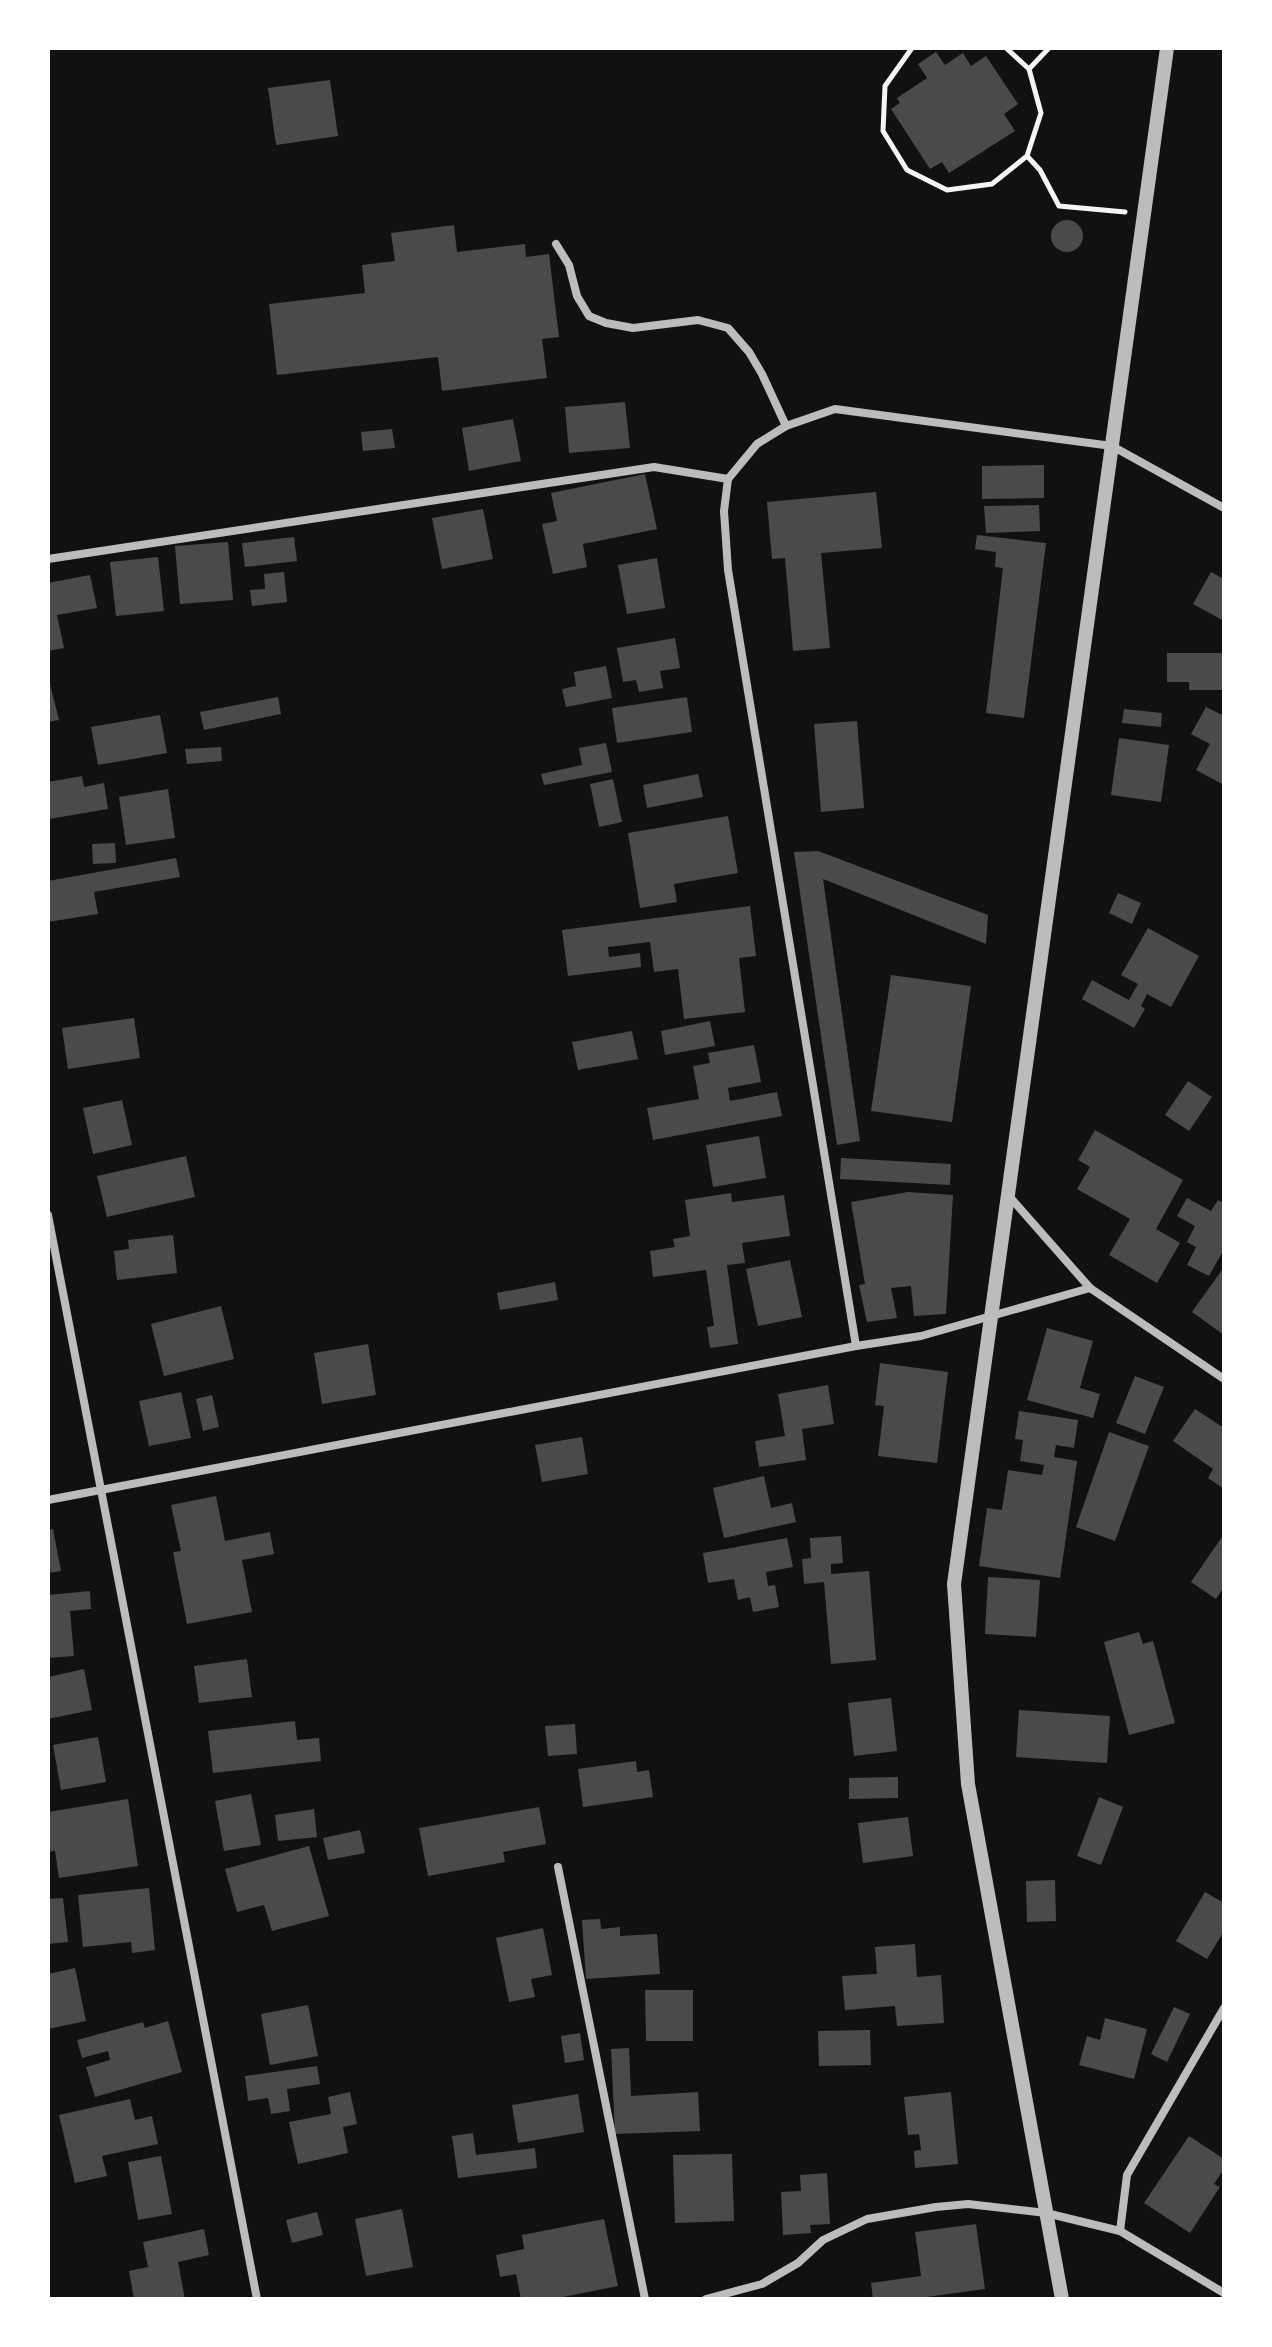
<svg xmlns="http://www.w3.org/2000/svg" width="1272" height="2347" viewBox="0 0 1272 2347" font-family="Arial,sans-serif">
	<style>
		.building { fill: #4a4a4a }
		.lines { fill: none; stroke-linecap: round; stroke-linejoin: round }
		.path { stroke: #f5f5f5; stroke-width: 5 }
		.minor { stroke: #bcbcbc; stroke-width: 8 }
		.tertiary { stroke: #bcbcbc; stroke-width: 14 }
	</style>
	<rect width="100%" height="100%" fill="#111"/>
	<g class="building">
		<path d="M936,52L945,65L963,53L971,66L986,56L1018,104L1004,114L1015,131L949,173L942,162L930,169L891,109L900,103L897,98L927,78L918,64Z"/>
		<path d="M330,80L338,136L276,145L268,88Z"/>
		<circle cx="1067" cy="236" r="16"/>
		<path d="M454,225L457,252L525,244L526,257L549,254L559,337L542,339L547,378L442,391L438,357L277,375L269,304L365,293L362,265L395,261L391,233Z"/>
		<path d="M625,402L630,448L569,453L565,407Z"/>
		<path d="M513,419L521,461L469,471L462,428Z"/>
		<path d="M392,429L395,448L363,451L361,432Z"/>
		<path d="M1044,465V498L982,499V466Z"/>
		<path d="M645,474L657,529L583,544L587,567L553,574L542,524L557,521L551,493Z"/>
		<path d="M876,492L882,548L821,553L830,648L793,651L785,558L772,559L767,502Z"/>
		<path d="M1039,505L1040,531L986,533L984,506Z"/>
		<path d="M483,509L493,559L442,569L432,518Z"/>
		<path d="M977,535L1046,543L1024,718L986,713L1003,568L995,567L996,552L975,549Z"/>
		<path d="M294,537L297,561L245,567L242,543Z"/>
		<path d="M228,542L233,600L180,604L175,546Z"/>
		<path d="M158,557L164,611L116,616L110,562Z"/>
		<path d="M657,558L665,608L627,614L618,565Z"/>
		<path d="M284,572L287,602L252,606L250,590L265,589L264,574Z"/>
		<path d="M1211,572L1224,579V621L1193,604Z"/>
		<path d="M90,575L97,608L57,615L64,648L48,651V583Z"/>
		<path d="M675,638L680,668L660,671L663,688L639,692L636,680L623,682L617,648Z"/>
		<path d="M1167,653H1224V690H1189V682H1167Z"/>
		<path d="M606,666L612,698L566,707L562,689L576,686L574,672Z"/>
		<path d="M48,676L59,720L48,722Z"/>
		<path d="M278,697L281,714L204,730L200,712Z"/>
		<path d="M687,697L692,732L617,743L612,708Z"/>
		<path d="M1206,707L1224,716V785L1196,770L1210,744L1191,734Z"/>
		<path d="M1124,709L1162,713L1161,727L1122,723Z"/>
		<path d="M160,715L167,753L98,765L91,727Z"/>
		<path d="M857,721L864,808L821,812L814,724Z"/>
		<path d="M1119,738L1169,745L1161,802L1111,795Z"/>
		<path d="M606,743L612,772L544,785L541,774L582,765L579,748Z"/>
		<path d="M221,747L222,761L187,764L185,749Z"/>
		<path d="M698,774L703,797L647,808L643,785Z"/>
		<path d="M82,776L84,787L104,783L108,809L49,819L48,782Z"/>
		<path d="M613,779L622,822L599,827L590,784Z"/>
		<path d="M168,789L175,838L126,845L119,797Z"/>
		<path d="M728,816L738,873L674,884L677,902L640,908L628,833Z"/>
		<path d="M115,843L116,863L93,864L92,844Z"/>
		<path d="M818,851L988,915L986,944L823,879L860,1141L837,1145L794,852Z"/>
		<path d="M176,858L180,877L94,892L98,914L48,922V881Z"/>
		<path d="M1118,893L1141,903L1132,924L1109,913Z"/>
		<path d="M750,906L756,956L739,958L745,1012L684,1019L678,969L654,972L650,942L608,947L609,957L640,953L641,967L568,976L562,930Z"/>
		<path d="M1148,928L1199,956L1171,1007L1147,994L1141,1006L1145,1009L1134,1028L1082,999L1092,980L1129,1000L1138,984L1121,975Z"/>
		<path d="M891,975L971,986L952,1122L871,1111Z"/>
		<path d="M134,1018L140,1058L68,1069L62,1028Z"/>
		<path d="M710,1021L715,1046L665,1055L661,1031Z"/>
		<path d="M632,1031L638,1059L578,1070L572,1042Z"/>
		<path d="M754,1045L761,1082L728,1088L730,1101L777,1092L782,1116L653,1140L647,1108L699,1099L693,1066L710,1063L708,1053Z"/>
		<path d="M1188,1081L1212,1097L1189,1131L1165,1115Z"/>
		<path d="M122,1100L132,1145L93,1154L83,1108Z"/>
		<path d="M1095,1130L1183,1180L1156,1229L1180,1243L1157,1283L1109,1255L1130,1219L1077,1189L1090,1167L1078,1160Z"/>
		<path d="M759,1136L766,1178L713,1187L706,1145Z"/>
		<path d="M186,1156L195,1197L107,1217L97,1176Z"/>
		<path d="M841,1158L951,1164L950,1185L840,1179Z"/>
		<path d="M908,1192L953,1195L946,1314L914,1316L911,1286L891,1288L897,1318L867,1322L859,1285L865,1284L851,1202Z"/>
		<path d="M731,1193L732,1202L784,1195L790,1236L742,1243L745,1263L727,1265L738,1344L710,1348L707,1327L714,1326L706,1270L653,1277L650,1251L675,1247L673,1239L690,1236L685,1200Z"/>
		<path d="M1187,1198L1211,1211L1218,1200L1224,1203V1249L1209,1276L1187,1265L1196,1247L1187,1242L1195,1226L1177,1216Z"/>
		<path d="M173,1235L177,1273L117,1280L114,1251L129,1249L128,1240Z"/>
		<path d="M790,1260L802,1317L758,1326L746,1269Z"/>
		<path d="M1224,1267V1335L1192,1312Z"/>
		<path d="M555,1282L558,1300L500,1310L497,1293Z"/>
		<path d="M221,1306L234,1359L164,1376L151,1324Z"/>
		<path d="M1047,1328L1093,1341L1080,1388L1100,1394L1093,1418L1027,1400Z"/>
		<path d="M368,1344L376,1395L322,1404L314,1353Z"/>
		<path d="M880,1363L948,1372L937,1463L878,1456L884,1406L875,1405Z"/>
		<path d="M1135,1376L1164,1387L1145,1434L1116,1423Z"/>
		<path d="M828,1385L834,1424L802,1429L806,1460L759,1467L755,1441L785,1436L778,1394Z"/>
		<path d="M181,1392L191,1438L149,1446L139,1401Z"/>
		<path d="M212,1395L219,1427L203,1431L196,1399Z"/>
		<path d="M1195,1409L1224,1428V1489L1208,1478L1213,1469L1173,1441Z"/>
		<path d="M1019,1411L1078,1420L1074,1448L1056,1445L1054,1457L1077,1461L1060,1578L979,1566L987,1508L1002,1510L1008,1470L1042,1475L1044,1465L1020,1461L1023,1440L1015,1439Z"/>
		<path d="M1109,1432L1149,1446L1115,1541L1076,1527Z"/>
		<path d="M582,1437L588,1474L542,1482L535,1445Z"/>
		<path d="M764,1476L771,1508L792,1503L796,1522L724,1538L713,1488Z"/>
		<path d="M216,1496L225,1541L270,1532L274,1554L242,1560L252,1612L187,1624L173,1552L181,1551L171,1505Z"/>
		<path d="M53,1529L61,1571L48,1573V1530Z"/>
		<path d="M1224,1534V1587L1216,1599L1191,1582Z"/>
		<path d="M841,1536L843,1563L831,1564V1574L869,1571L876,1660L831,1664L824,1582L804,1584L802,1559L811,1558L810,1538Z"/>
		<path d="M787,1538L793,1567L766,1572L768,1586L775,1585L779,1607L753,1612L750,1597L738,1600L734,1579L708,1583L703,1553Z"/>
		<path d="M988,1577L1040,1580L1036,1637L985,1634Z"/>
		<path d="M90,1591L91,1609L70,1611L74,1656L48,1658V1595Z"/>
		<path d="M1139,1632L1143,1644L1153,1641L1175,1723L1129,1735L1104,1642Z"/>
		<path d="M247,1659L252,1697L199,1703L194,1666Z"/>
		<path d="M84,1669L92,1710L48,1719V1677Z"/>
		<path d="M891,1698L897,1751L854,1756L848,1703Z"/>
		<path d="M1019,1710L1110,1716L1107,1763L1016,1757Z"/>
		<path d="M295,1721L297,1740L319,1738L321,1761L213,1773L208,1731Z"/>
		<path d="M575,1724L577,1754L548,1756L545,1726Z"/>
		<path d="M98,1737L106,1782L61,1790L53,1745Z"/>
		<path d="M636,1761L637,1772L649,1770L653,1797L583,1807L578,1769Z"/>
		<path d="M898,1777V1798L849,1799V1778Z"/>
		<path d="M251,1794L261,1845L224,1851L215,1801Z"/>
		<path d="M1099,1797L1123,1807L1101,1865L1077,1856Z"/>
		<path d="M128,1799L138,1866L59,1878L55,1851L48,1852V1812Z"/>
		<path d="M539,1807L546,1844L503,1852L505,1862L428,1876L419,1828Z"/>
		<path d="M314,1809L317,1837L278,1841L275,1815Z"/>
		<path d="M908,1817L913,1856L863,1863L858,1823Z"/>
		<path d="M360,1830L365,1853L328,1860L323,1838Z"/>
		<path d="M309,1846L329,1916L272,1931L264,1905L237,1912L225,1869Z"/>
		<path d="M1055,1880L1056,1921L1027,1922L1026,1881Z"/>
		<path d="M149,1888L155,1950L132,1953L131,1942L83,1947L78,1895Z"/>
		<path d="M1205,1892L1224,1903V1931L1207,1959L1176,1941Z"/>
		<path d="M63,1898L68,1942L48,1944V1899Z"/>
		<path d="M600,1919L601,1929L620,1927V1936L657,1934L660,1974L586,1979L582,1920Z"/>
		<path d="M543,1928L552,1975L531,1979L535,1997L509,2002L496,1938Z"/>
		<path d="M915,1944L917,1977L941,1975L944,2023L897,2026L895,2006L845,2010L842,1976L877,1974L875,1947Z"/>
		<path d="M75,1968L86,2021L48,2029V1974Z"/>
		<path d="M645,1990H693V2041H646Z"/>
		<path d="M308,2005L318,2056L270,2065L261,2014Z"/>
		<path d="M1174,2007L1190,2014L1167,2062L1151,2054Z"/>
		<path d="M1105,2018L1147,2029L1134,2079L1079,2065L1087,2036L1100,2040Z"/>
		<path d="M168,2021L182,2072L95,2097L86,2067L110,2060L108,2051L82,2058L77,2040L143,2022L145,2028Z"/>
		<path d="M870,2030L871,2065L819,2066L818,2031Z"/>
		<path d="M580,2033L584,2060L565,2063L561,2036Z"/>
		<path d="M629,2048L631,2096L698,2092L700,2131L615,2134L611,2049Z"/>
		<path d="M317,2066L320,2084L287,2089L290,2111L271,2114L268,2098L248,2101L245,2076Z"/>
		<path d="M350,2092L357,2124L343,2127L348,2153L298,2164L289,2122L331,2114L328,2097Z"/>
		<path d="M951,2092L958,2164L915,2168L914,2151L921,2150L919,2134L908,2135L904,2097Z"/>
		<path d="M578,2094L584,2132L518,2143L512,2105Z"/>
		<path d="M130,2099L135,2120L152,2116L158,2144L102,2156L107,2176L75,2183L59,2115Z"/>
		<path d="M473,2133L476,2155L535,2148L537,2168L458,2178L452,2136Z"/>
		<path d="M1189,2136L1224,2159V2169L1214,2184L1220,2187L1190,2233L1144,2203Z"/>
		<path d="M732,2154L734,2221L675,2223L673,2155Z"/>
		<path d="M161,2156L172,2214L138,2220L128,2162Z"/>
		<path d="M827,2173L830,2224L810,2225L811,2233L783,2235L781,2192L801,2191L800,2175Z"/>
		<path d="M402,2209L413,2267L366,2276L355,2219Z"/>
		<path d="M317,2212L323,2235L292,2243L286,2220Z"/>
		<path d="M604,2219L618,2286L553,2299H521L516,2274L500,2277L496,2255L524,2249L522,2235Z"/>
		<path d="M976,2224L985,2289L912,2299H873L871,2283L921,2276L915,2232Z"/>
		<path d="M204,2229L209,2255L178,2262L185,2299H134L129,2271L148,2267L143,2242Z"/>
	</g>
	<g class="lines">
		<g class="path">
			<path d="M912,48L885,86L883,131L907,170L947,190L992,184L1027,156L1041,113L1029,69L1006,48"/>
			<path d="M1029,69L1049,48"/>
			<path d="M1027,156L1040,170L1059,206L1125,212"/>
		</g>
		<g class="minor">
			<path d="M556,244L569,265L577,296L589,316L606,323L633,328L698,320L728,328L749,352L762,374L786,426"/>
			<path d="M48,559L654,467L728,479"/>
			<path d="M1009,1196L1090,1288"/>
			<path d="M48,1215L257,2299"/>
			<path d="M856,1346L728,570L724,511L728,479L757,444L786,426L835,409L1112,446L1224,508"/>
			<path d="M48,1500L856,1346L921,1336L1090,1288L1224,1379"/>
			<path d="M558,1867L645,2299"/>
			<path d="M1120,2231L1127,2175L1224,2008"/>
			<path d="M706,2299L762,2284L798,2263L823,2240L867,2219L936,2207L968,2204L1046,2213L1120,2231L1224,2293"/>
		</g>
		<path class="tertiary" d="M1062,2299L968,1784L954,1584L1167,48"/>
	</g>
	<rect width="1272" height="2347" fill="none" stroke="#ffffff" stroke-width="100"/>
</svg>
